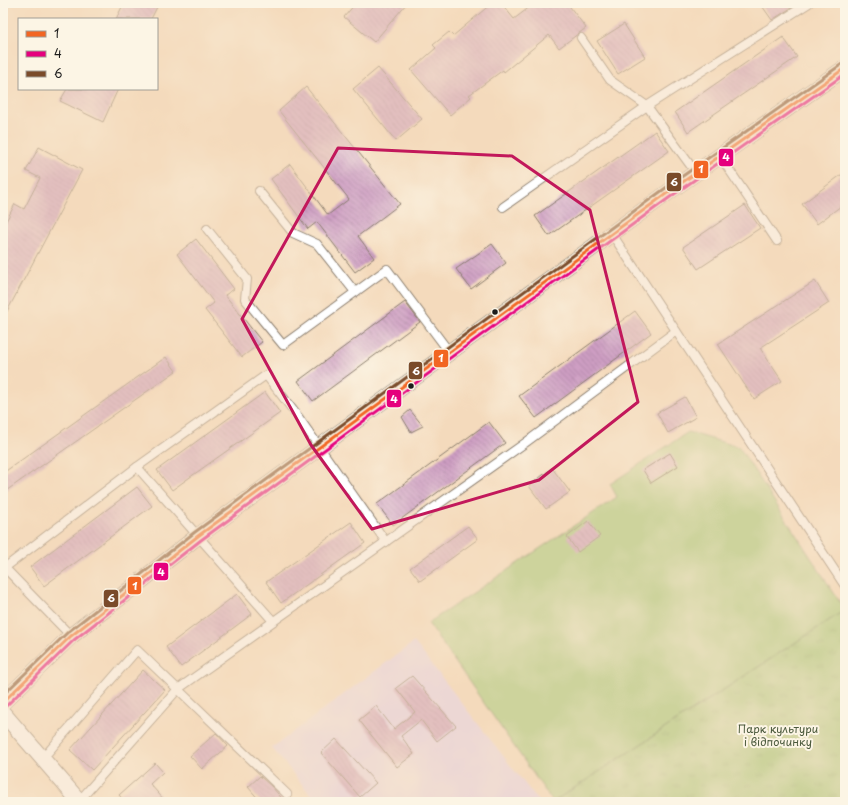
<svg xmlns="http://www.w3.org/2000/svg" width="848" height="805" viewBox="0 0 848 805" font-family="'Playpen Sans',sans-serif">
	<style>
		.built { fill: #e3d3f2 }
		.grass { fill: #9eca77; stroke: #5d734a }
		.park { fill: url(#park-tufts); stroke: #5d734a }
		.building { fill: url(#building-back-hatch) }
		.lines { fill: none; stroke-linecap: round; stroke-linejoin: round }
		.lane-casing { stroke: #887b6c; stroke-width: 10 }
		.street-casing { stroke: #887b6c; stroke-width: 17 }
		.lane { stroke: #fff; stroke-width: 8 }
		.street { stroke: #fff; stroke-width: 15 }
		.bus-1-casing { stroke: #fcf5e5; stroke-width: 6 }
		.bus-2-casing { stroke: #fcf5e5; stroke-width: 6 }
		.bus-3-casing { stroke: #fcf5e5; stroke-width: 6 }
		.bus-1 { stroke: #f26522; stroke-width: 3 }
		.bus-2 { stroke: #e5007d; stroke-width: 3 }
		.bus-3 { stroke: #7a4b2a; stroke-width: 3 }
		.marked { fill: none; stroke: #c2185b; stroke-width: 3; stroke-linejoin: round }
		.bus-dot { fill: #1c1c1c; stroke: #fcf5e5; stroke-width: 1.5 }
		.labels { text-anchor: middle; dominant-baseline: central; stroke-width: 4; stroke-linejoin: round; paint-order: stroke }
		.park-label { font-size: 11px; fill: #4a593c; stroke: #fcf5e5 }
		.line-badge { stroke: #fcf5e5; stroke-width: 1.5 }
		.badge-label { font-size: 11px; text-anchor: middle; font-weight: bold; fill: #fff }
	</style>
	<defs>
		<pattern id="park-tufts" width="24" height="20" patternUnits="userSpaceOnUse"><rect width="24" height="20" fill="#9eca77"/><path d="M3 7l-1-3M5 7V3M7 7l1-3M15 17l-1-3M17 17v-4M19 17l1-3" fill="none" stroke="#88ad66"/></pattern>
		<pattern id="building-back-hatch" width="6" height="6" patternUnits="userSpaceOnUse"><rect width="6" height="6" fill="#ce9ec3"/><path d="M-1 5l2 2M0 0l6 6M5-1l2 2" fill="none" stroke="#a6809e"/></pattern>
	</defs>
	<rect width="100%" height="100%" fill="#fcf5e5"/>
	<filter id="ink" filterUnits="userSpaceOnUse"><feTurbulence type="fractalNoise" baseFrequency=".025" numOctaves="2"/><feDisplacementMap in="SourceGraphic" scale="8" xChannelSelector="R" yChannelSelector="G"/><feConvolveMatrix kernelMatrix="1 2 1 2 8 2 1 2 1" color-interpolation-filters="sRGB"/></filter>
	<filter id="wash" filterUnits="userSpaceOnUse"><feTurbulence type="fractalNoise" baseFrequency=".012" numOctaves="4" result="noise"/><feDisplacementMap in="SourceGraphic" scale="16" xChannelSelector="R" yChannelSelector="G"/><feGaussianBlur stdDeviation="0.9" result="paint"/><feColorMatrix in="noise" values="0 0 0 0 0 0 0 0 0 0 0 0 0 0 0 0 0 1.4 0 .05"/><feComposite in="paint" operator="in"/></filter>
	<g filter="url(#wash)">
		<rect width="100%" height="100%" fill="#f4dabc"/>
		<path class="built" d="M414,642L539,802H317L272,748Z"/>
		<path class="grass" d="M688,432L739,447L845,610L553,802L428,623L617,497L610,484Z"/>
		<path class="park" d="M845,610V802H553Z"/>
		<g id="blocks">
			<g class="building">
				<path d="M124,3H159L151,19H116Z"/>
				<path d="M356,3H407L374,42L344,17Z"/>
				<path d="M492,3H501L514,19L535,3H567L586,28L559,48L549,35L504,72L503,70L469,95L471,97L450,115L411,70L436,48L433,45L449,32L453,36Z"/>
				<path d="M760,3H799L772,20Z"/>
				<path d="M624,24L645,57L618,74L597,41Z"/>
				<path d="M783,37L797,57L688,132L675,112Z"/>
				<path d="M378,68L422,119L396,141L353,89Z"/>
				<path d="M306,87L400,204L358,236L374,258L355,272L317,222L308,229L271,179L290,164L328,215L349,199L279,111Z"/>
				<path d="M67,89H118L103,122L60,101Z"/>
				<path d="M655,131L669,151L549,236L535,216Z"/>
				<path d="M39,147L82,170L3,319V257L7,249L3,247V227L15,204L24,209L40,178L26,171Z"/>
				<path d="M845,172V203L817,224L802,204Z"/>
				<path d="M745,205L760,228L698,269L683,247Z"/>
				<path d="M196,239L234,289L225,295L262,342L242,357L205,310L214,303L177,254Z"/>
				<path d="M492,244L506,263L471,289L456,269Z"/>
				<path d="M815,281L829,303L760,348L782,381L754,399L718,344Z"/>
				<path d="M405,302L420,322L313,401L298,381Z"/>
				<path d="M635,311L651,333L536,418L519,396Z"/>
				<path d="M166,357L176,371L3,493V473Z"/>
				<path d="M265,392L280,413L172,490L157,470Z"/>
				<path d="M685,397L696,417L668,433L657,413Z"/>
				<path d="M410,410L423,426L411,432L402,417Z"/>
				<path d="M489,422L505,443L393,525L377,504Z"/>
				<path d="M670,453L678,466L651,483L643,470Z"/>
				<path d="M552,468L570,492L546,509L529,486Z"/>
				<path d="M137,487L152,506L44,586L30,567Z"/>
				<path d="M588,521L600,536L578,552L567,537Z"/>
				<path d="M351,522L365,543L281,603L266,582Z"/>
				<path d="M468,526L478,539L420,581L410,568Z"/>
				<path d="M237,594L252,614L181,667L166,647Z"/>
				<path d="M143,670L165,690L92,770L70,750Z"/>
				<path d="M412,676L456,726L437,741L421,720L401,736L414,754L397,767L359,720L376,706L394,729L415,712L396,688Z"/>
				<path d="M216,733L228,746L202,769L190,756Z"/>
				<path d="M336,739L376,783L360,797L321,753Z"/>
				<path d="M155,763L163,772L150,784L166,802H125L119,795Z"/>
				<path d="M260,776L272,787L285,802H261L248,787Z"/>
			</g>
		</g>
	</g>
	<g filter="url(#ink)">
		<use href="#blocks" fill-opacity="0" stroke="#887b6c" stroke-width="1"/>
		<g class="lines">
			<defs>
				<g id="lane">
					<path d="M581,38L610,80L647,106L696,173"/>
					<path d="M720,156L777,241"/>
					<path d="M259,191L293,233L317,244L355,292"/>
					<path d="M503,207L647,106L809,3"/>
					<path d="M207,229L247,279L245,299L283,345L387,269L450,353"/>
					<path d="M612,234L845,586"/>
					<path d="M137,467L273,621"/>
					<path d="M5,568L71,636"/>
					<path d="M3,569L137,467L266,375L299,418L386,542"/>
					<path d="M43,758L137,650L287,794"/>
					<path d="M79,801L178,689L525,443L676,331"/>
				</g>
				<g id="street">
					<path d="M3,702L71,636L198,536L670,191L845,68"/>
					<path d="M3,713L80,802"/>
				</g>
			</defs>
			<use href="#lane" class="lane-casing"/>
			<use href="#street" class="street-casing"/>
			<use href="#lane" class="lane"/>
			<use href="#street" class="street"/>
			<defs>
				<path id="bus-1" d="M3,702L71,636L198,536L670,191L845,68"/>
				<path id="bus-2" d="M6,706L74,640L201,540L673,195L845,74"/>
				<path id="bus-3" d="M3,695L68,632L195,532L667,187L842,64"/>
			</defs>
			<use href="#bus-1" class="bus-1-casing"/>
			<use href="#bus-2" class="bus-2-casing"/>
			<use href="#bus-3" class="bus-3-casing"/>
			<use href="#bus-1" class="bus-1"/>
			<use href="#bus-2" class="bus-2"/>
			<use href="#bus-3" class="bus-3"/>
		</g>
	</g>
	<path d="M0 0H848V805H0ZM338,148L512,156L590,210L638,402L539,480L372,529L311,445L242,319Z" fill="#f4dabc" fill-opacity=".55" fill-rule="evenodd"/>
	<path class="marked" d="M338,148L512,156L590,210L638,402L539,480L372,529L311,445L242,319Z"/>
	<g class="bus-dot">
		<circle cx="495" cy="312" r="3.5"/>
		<circle cx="411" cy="386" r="3.5"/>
	</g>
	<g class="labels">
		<g class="park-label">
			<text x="778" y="728">Парк культури<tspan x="778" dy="13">і відпочинку</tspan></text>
		</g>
	</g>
	<g class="line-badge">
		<rect x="718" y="148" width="16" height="19" rx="4" fill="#e5007d"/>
		<rect x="693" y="160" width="16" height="19" rx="4" fill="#f26522"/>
		<rect x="666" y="172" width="16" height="20" rx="4" fill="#7a4b2a"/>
		<rect x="433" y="349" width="16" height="19" rx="4" fill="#f26522"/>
		<rect x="408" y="361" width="15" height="19" rx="4" fill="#7a4b2a"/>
		<rect x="386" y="389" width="16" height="19" rx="4" fill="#e5007d"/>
		<rect x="153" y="562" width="16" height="19" rx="4" fill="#e5007d"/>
		<rect x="127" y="576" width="15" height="19" rx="4" fill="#f26522"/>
		<rect x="103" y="589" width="16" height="19" rx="4" fill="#7a4b2a"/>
	</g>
	<g class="badge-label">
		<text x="726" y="161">4</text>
		<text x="701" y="173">1</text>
		<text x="674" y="186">6</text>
		<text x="441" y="362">1</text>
		<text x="416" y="375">6</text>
		<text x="394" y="403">4</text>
		<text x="161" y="576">4</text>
		<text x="135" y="590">1</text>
		<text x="111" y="602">6</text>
	</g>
	<rect width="848" height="805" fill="none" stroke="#fcf5e5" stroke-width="16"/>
	<rect x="18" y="18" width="140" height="72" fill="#fcf5e5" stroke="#a29e95"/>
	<rect x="26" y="31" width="20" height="6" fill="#f26522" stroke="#a29e95"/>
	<text x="54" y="38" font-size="12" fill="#1c1c1c">1</text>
	<rect x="26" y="51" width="20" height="6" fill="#e5007d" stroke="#a29e95"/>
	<text x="54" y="58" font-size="12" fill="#1c1c1c">4</text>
	<rect x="26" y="71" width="20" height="6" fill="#7a4b2a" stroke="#a29e95"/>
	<text x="54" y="78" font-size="12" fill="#1c1c1c">6</text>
</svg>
